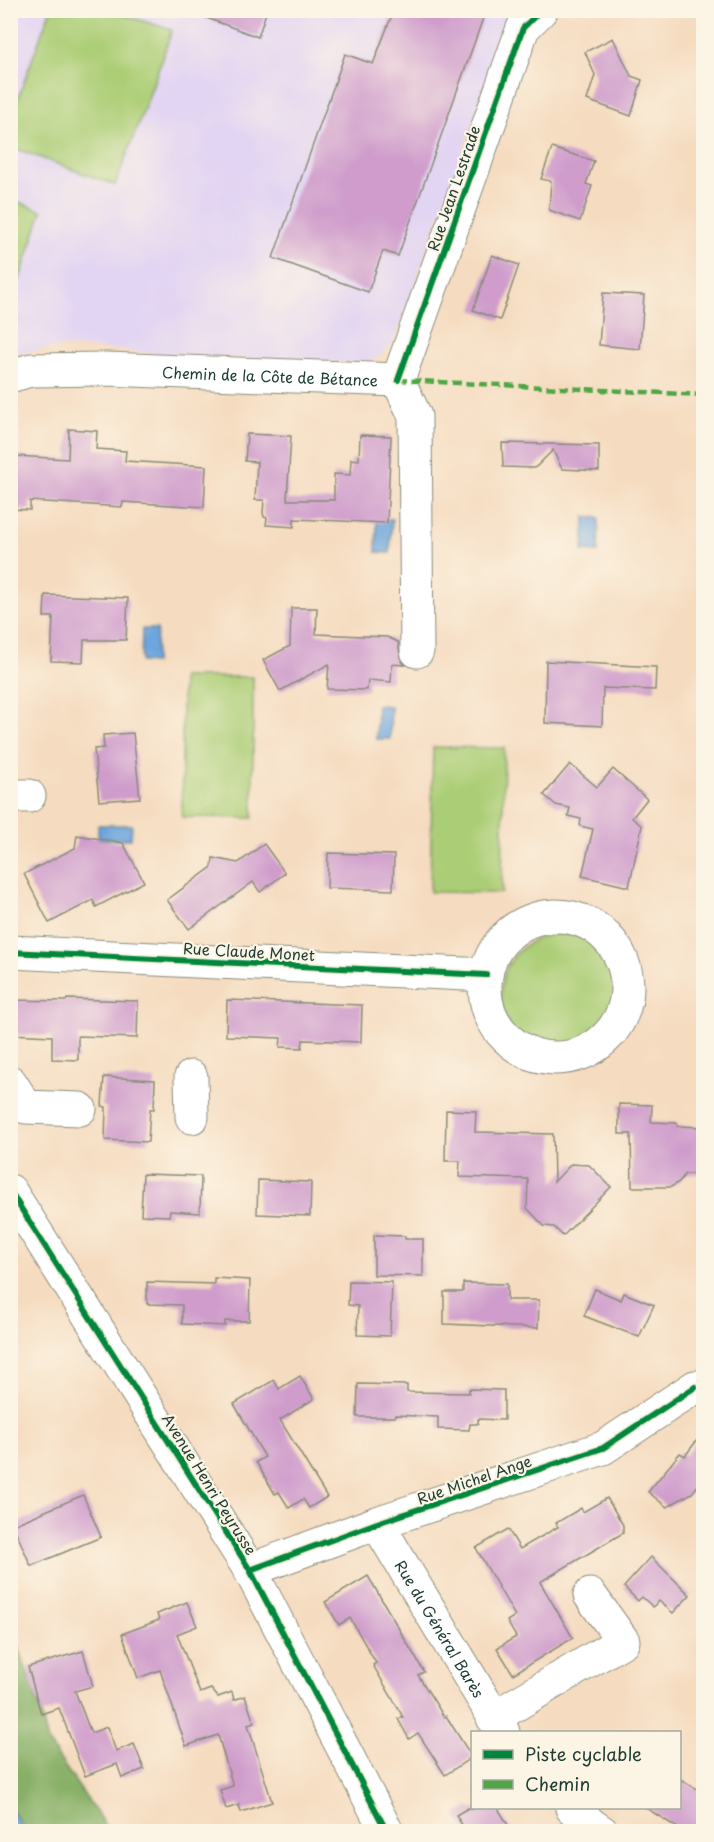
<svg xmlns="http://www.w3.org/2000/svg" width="714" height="1842" viewBox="0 0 714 1842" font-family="'Playpen Sans',sans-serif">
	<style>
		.built { fill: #e2d4f3 }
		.green { fill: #abcd75; stroke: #658554; stroke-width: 1.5 }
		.forest { fill: #88b066; stroke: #54764d; stroke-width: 1.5 }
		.water { fill: #6da5dc; stroke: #467188; stroke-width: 1.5 }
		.building { fill: #cf9ccc }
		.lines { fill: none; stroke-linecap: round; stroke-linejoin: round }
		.minor-casing { stroke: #8a8c7a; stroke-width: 35 }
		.minor { stroke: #fff; stroke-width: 33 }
		.quiet { stroke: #4fa644; stroke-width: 4.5; stroke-dasharray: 9 4.5; stroke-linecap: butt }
		.cycleway-casing { stroke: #fcf5e5; stroke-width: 10 }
		.cycleway { stroke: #00873e; stroke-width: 6 }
		.labels { text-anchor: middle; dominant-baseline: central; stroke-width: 4.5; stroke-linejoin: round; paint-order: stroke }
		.street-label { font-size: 15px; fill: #1f3d34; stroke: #fcf5e5 }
	</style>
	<rect width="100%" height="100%" fill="#fcf5e5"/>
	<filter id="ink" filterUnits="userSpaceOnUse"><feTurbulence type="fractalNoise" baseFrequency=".0167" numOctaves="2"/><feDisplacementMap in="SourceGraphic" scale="12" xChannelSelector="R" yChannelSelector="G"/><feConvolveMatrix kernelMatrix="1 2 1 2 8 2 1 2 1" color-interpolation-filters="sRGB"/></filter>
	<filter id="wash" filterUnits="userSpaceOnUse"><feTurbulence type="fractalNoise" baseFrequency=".008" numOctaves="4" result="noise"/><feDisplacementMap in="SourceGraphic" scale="24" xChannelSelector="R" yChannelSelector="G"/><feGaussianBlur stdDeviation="1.35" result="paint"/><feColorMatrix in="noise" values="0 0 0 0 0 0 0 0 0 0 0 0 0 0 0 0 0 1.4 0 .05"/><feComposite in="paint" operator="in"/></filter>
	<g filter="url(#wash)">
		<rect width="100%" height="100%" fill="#f5dbbf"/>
		<path class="built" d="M10,11H511L505,33L393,343L379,356L366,363L187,356L95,348L63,347L36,350L11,356Z"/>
		<g class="green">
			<path d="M50,11H111L172,30L145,107L115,185L11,147V117Z"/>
			<path d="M11,199L42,211L11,305L10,199Z"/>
			<path d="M182,677H253V818L182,817Z"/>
			<path d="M433,747L504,748L502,893L430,892Z"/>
			<circle cx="561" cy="994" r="60"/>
		</g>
		<path class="forest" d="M10,1621L41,1714L48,1742L109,1831H25L11,1809Z"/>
		<g class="water">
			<path d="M585,517L599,518L598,552L583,551Z"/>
			<path d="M377,518L392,519L390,553L376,552Z"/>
			<path d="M142,629H157L155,663L141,662Z"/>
			<path d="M377,705L391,706L390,739H376Z"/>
			<path d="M98,825H132L131,839H98Z"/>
			<path d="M11,1809L25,1831H11Z"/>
		</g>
		<g id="blocks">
			<g class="building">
				<path d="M193,10H267L258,37L193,13Z"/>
				<path d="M394,10H486L398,256L383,251L368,292L273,258L345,54L373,64Z"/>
				<path d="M613,38L631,76L642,80L631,116L587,100L595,75L585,52Z"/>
				<path d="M552,148L594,161L586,184L592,186L580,221L549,210L551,181L541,179Z"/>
				<path d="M492,255L519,265L500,320L473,310Z"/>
				<path d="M603,293L644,295L640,349L599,345Z"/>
				<path d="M69,429L97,431L96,449L126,451L125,461L206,466L204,507L123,502L122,507L30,501V510L10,509V469L15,470V456L68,459Z"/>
				<path d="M247,434L291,436L287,500H334V474L350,475L351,459L359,460L360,435L391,436L387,523L294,519V527L266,525L267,518L264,517L263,513L264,500H255L257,462L245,461Z"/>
				<path d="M502,443L599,445V471L562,469L553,450L535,468L503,467Z"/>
				<path d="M45,595L128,598L126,640H84L83,662L51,661L53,617H44Z"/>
				<path d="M291,608H317L316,634L387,637L398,642L401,660L405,665L392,664L391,682L368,680L367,690L327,689L329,664L280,691L263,660L290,646Z"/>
				<path d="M546,661L656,667L655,690L603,688L602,726L545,723Z"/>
				<path d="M133,733L140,798L99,801L94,749L104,748L103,735Z"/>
				<path d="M570,764L597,787L613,769L647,799L632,818L642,826L629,887L582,876L593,829L580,826L581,819L568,816L570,808L556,805L544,795Z"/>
				<path d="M77,835L123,843L144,882L96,907L93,900L49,923L24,874L75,848Z"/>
				<path d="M264,844L285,873L260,892L253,882L189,929L167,900L212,867L213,858L238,863Z"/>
				<path d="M328,853L394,855L393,890L327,888Z"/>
				<path d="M67,999L138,1001L137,1038L78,1036V1060L52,1059V1036L10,1034V1000L66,1001Z"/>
				<path d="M227,1000L362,1005L361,1042L303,1040L302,1048L280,1047L281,1038L226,1036Z"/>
				<path d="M104,1077L155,1080L154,1109H150L148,1142L105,1140L106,1107L102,1106Z"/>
				<path d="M619,1104L652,1105L651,1122L677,1123V1126L703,1127L702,1174H685L679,1182L671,1187H632L631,1134H619Z"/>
				<path d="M446,1110L476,1111L475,1132L553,1134L554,1182L571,1164L589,1165L611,1187L563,1236L554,1227L544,1226L527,1208L528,1179L459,1177L460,1161H445Z"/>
				<path d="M143,1174L201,1176L200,1213L170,1211L169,1216L141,1215Z"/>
				<path d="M258,1180L311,1182L310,1216L257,1214Z"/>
				<path d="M374,1235L405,1236V1239H423V1276L374,1275Z"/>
				<path d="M214,1278L250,1280L249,1321H225V1326L182,1324V1305L147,1304V1282L214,1284Z"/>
				<path d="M349,1281L392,1282L390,1336L357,1335L358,1306L348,1305Z"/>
				<path d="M463,1283L507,1284V1300H539L538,1328L444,1324V1292H463Z"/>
				<path d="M595,1289L621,1300L624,1293L654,1305L639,1337L584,1316Z"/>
				<path d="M300,1376L314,1399L280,1420L327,1497L309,1508L303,1499L289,1508L279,1492L275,1494L256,1462L265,1457L234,1404L274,1380L279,1389Z"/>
				<path d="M358,1384L407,1385V1392L469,1393V1389L504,1390V1420L478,1419V1424H470L469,1430L438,1429V1417L395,1415V1417H357Z"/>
				<path d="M704,1431V1478L692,1493L667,1507L648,1492L680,1453L685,1456Z"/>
				<path d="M83,1495L101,1537L31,1566L13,1525Z"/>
				<path d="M607,1498L623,1525V1533L540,1582L573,1638L513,1674L497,1648L516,1637L507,1621L515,1616L476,1548L508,1529L520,1549L558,1527L556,1523L581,1508L583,1512Z"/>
				<path d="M651,1557L690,1595L673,1613L659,1601L653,1607L642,1597L638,1601L624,1587Z"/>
				<path d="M368,1576L424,1672L418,1675L444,1717L446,1716L472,1757L445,1775L418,1733L409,1739L398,1719L403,1717L373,1665L376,1663L350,1618L339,1625L325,1602Z"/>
				<path d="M187,1602L197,1626L177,1634L200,1693L211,1689L218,1697L232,1692L234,1700L245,1696L254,1723L248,1725L272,1802L241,1812L239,1805L226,1809L220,1790L233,1786L218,1735L186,1746L160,1670L138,1678L122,1634L159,1620L157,1614Z"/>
				<path d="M83,1651L93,1686L75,1691L91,1733L107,1727L116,1751L134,1744L144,1769L122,1778L117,1764L85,1776L59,1708L41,1714L28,1667Z"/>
				<path d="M680,1779L704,1793V1832H684L646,1808H680Z"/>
				<path d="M468,1808H498L512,1832H466L456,1815Z"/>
			</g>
		</g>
	</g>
	<g filter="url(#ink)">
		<use href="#blocks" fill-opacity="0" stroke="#8a8c7a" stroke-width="1.5"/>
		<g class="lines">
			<defs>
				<g id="minor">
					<path id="s1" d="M10,376L31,370L106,369L398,380"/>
					<path d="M398,380L523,28L541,10"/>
					<path d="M398,380L415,416L417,651"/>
					<path d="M10,796H29"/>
					<circle cx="556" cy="987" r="71"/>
					<path d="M10,952L486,975"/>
					<path d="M191,1077L192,1117"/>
					<path d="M10,1082L26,1107L80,1109"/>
					<path d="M10,1191L250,1570L387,1832"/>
					<path id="s2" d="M377,1523L503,1732"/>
					<path d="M250,1570L377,1523L603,1448L695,1387"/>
					<path d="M493,1718L623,1641L590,1595"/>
					<path d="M572,1808L593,1826L602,1832"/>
				</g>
			</defs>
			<use href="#minor" class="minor-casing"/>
			<use href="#minor" class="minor"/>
			<path class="quiet" d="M398,380L704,395"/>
			<defs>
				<g id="cycleway">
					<path d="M398,380L523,28L541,10"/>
					<path d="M10,952L486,975"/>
					<path d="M10,1191L250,1570L387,1832"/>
					<path d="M250,1570L377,1523L603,1448L695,1387"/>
				</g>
			</defs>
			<use href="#cycleway" class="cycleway-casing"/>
			<use href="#cycleway" class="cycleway"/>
		</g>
	</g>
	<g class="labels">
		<g class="street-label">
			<text transform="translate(453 188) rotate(-71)">Rue Jean Lestrade</text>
			<text stroke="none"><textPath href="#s1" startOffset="261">Chemin de la Côte de Bétance</textPath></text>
			<text transform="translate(249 951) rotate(3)">Rue Claude Monet</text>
			<text transform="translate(474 1479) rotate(-19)">Rue Michel Ange</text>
			<text transform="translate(210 1484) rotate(58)">Avenue Henri Peyrusse</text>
			<text stroke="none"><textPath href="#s2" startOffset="123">Rue du Général Barès</textPath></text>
		</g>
	</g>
	<rect width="714" height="1842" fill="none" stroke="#fcf5e5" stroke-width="36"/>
	<rect x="471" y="1731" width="210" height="78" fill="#fcf5e5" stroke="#a4ab9e" stroke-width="1.5"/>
	<rect x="483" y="1750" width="30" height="9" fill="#00873e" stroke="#a4ab9e" stroke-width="1.5"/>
	<text x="525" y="1761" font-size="18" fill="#1f3d34">Piste cyclable</text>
	<rect x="483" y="1780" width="30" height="9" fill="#4fa644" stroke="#a4ab9e" stroke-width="1.5"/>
	<text x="525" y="1791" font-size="18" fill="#1f3d34">Chemin</text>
</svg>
